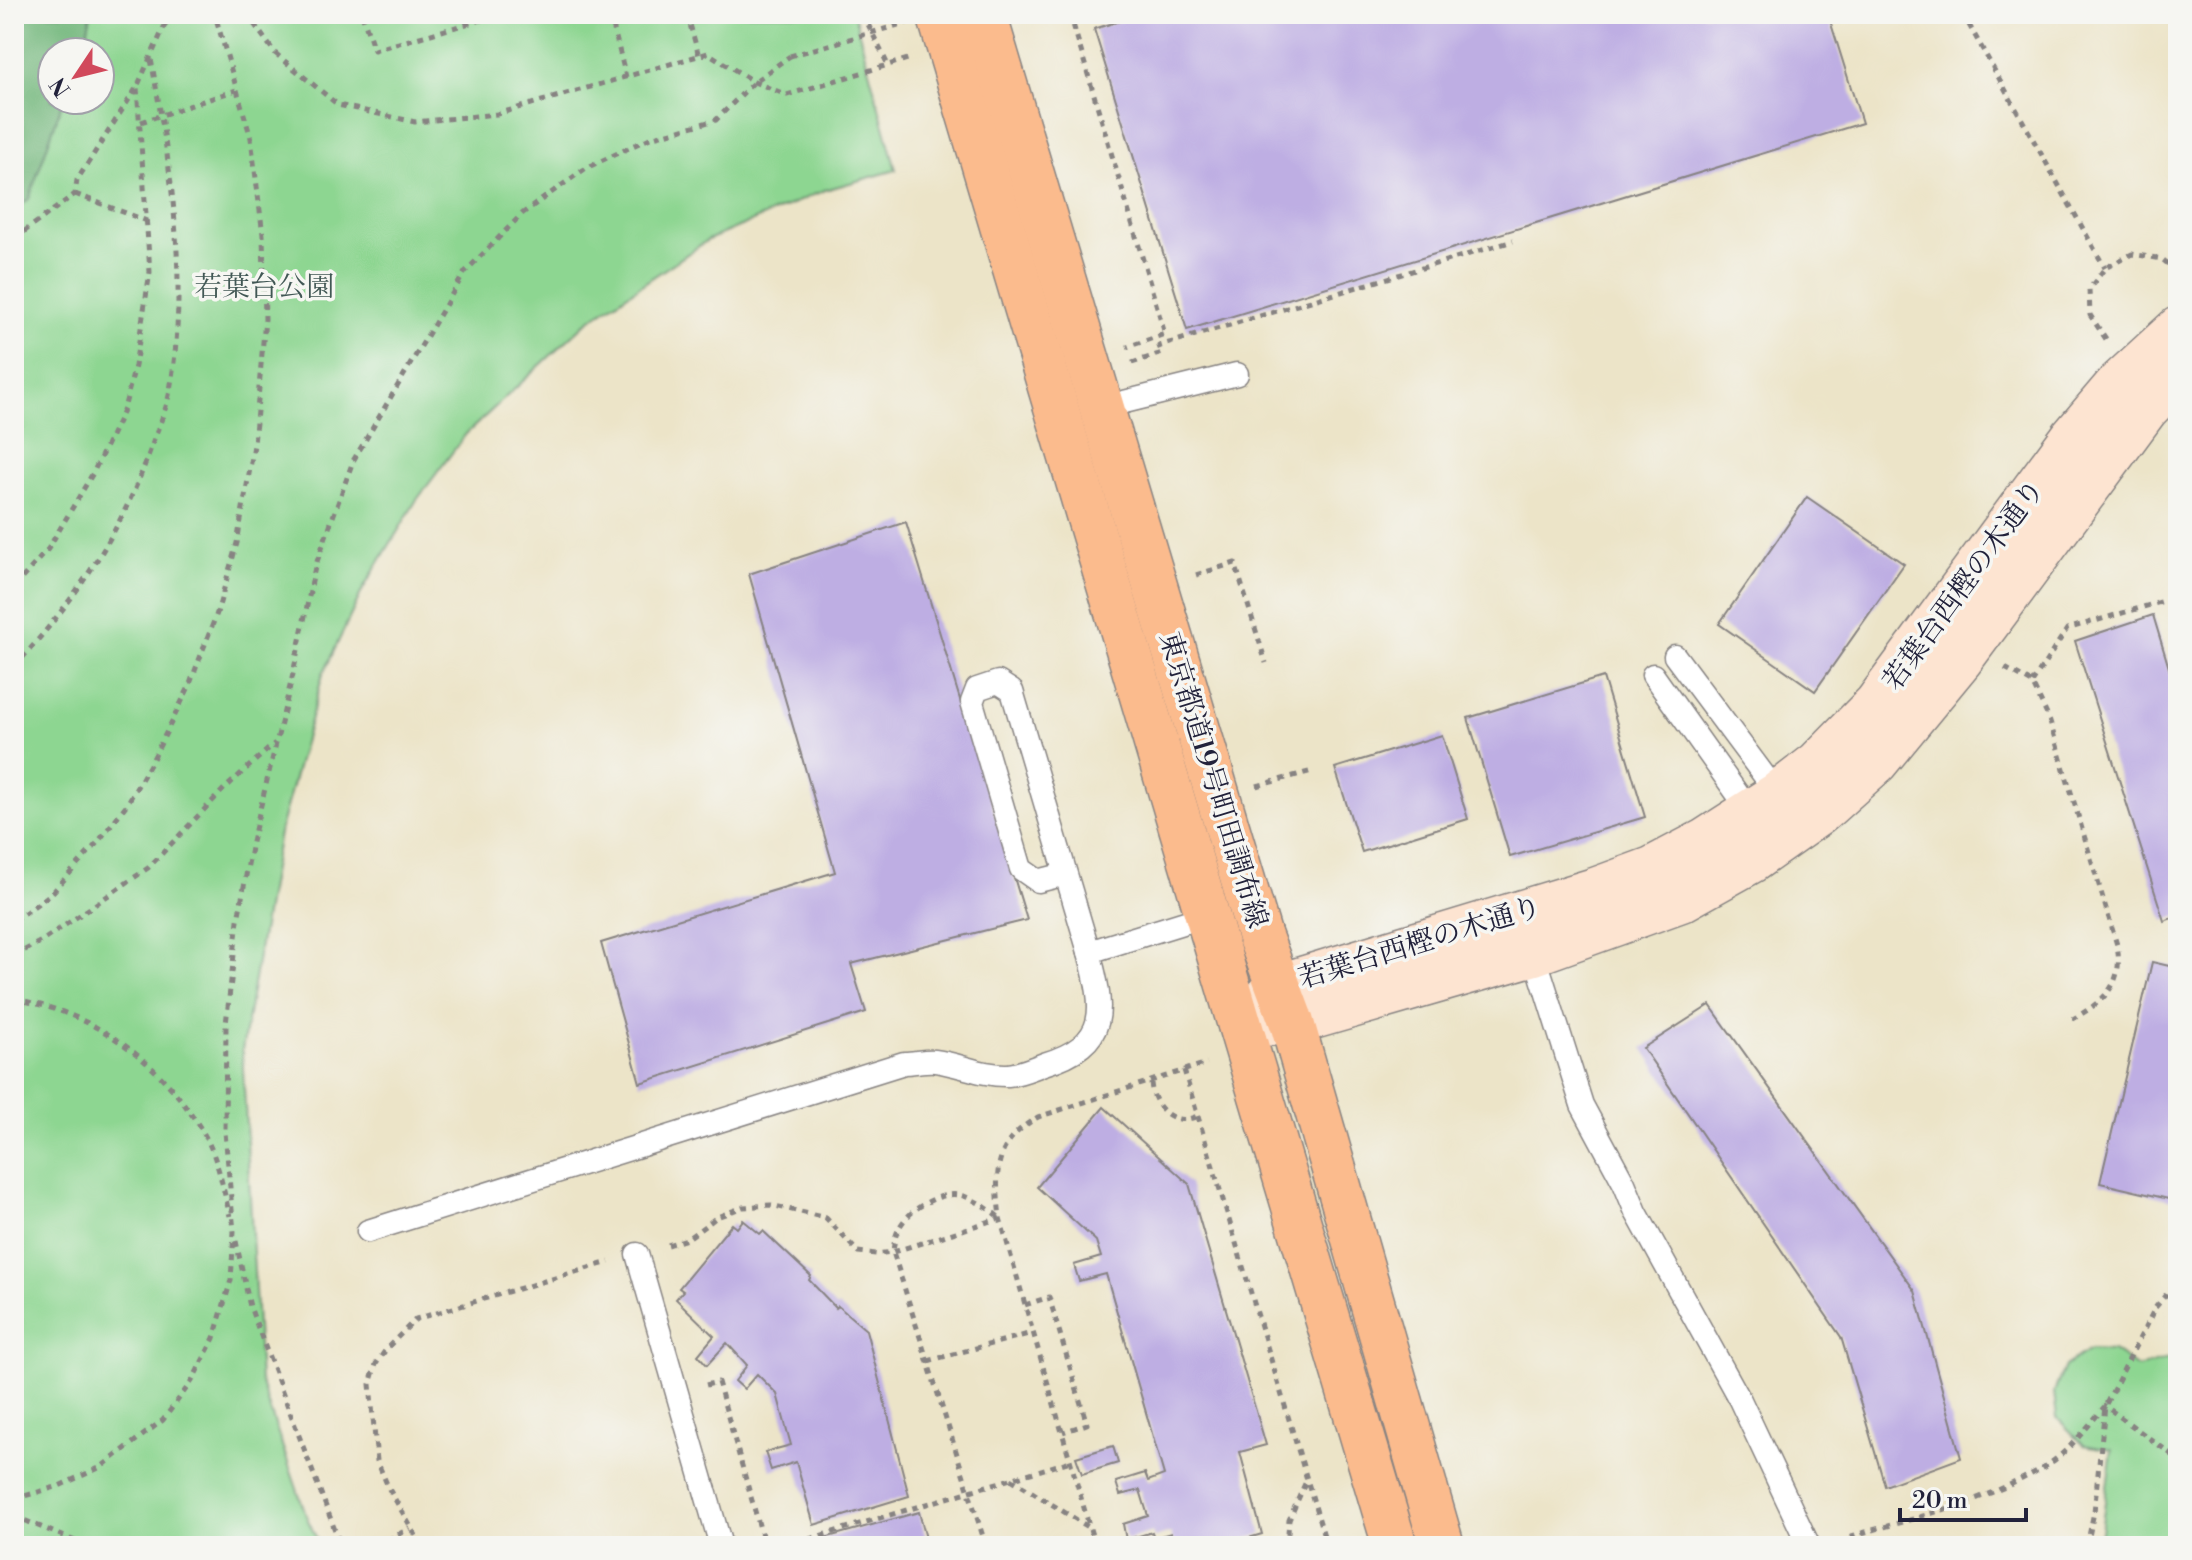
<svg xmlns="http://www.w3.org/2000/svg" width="2192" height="1560" viewBox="0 0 2192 1560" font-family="'Libre Bodoni','Noto Serif JP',serif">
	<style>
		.green { fill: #8dd691; stroke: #587c66; stroke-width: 2 }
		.forest { fill: #72b77b; stroke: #4a6c5b; stroke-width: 2 }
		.building { fill: #beaee3 }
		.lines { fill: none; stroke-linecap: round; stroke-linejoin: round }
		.lane-casing { stroke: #878382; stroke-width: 25 }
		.secondary-casing { stroke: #878382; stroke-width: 47 }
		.primary-casing { stroke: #878382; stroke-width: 47 }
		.path { stroke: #878382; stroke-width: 5; stroke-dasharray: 6 6; stroke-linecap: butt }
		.lane { stroke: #fff; stroke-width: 22 }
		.secondary { stroke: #fde4d1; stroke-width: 44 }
		.primary { stroke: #fbbb8d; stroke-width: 44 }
		.path-bridge { stroke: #878382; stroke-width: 5; stroke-dasharray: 6 6; stroke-linecap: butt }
		.labels { text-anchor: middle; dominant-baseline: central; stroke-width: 7; stroke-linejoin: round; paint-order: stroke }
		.park-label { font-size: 28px; fill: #425855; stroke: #f6f6f2 }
		.street-label { font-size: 28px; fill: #22223b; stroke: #f6f6f2 }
	</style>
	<rect width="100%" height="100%" fill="#f6f6f2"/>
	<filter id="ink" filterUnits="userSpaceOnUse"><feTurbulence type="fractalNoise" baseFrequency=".0125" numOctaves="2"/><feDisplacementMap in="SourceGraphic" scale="16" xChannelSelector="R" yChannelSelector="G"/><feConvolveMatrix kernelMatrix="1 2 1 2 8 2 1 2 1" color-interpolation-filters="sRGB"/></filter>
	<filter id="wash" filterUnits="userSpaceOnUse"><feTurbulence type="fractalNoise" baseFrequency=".006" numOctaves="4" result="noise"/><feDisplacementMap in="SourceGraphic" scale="32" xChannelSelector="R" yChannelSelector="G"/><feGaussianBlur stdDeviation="1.8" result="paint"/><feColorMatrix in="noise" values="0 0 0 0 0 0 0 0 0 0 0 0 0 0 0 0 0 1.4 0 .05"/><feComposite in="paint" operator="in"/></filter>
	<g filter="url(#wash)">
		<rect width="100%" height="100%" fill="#ece4c8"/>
		<g class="green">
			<path d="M91,14H854L896,170L825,190L708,240L588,321L466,434L416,501L363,589L323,674L279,833L242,1050L260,1381L307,1518L320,1546H14V211L29,198L63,100H100V52H83Z"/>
			<path d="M2090,1350L2113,1351L2138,1368L2178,1356V1546H2099L2112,1450L2084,1445L2057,1418L2054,1392L2065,1366Z"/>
		</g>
		<path class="forest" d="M14,14H91L83,52H52V100H63L29,199L14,211Z"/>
		<g id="blocks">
			<g class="building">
				<path d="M1142,14H1828L1862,123L1187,330L1094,29Z"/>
				<path d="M1807,497L1904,564L1815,691L1719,624Z"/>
				<path d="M906,522L1027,920L851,964L866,1012L640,1083L601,943L835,872L749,574Z"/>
				<path d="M2153,615L2178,698V916L2164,921L2075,641Z"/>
				<path d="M1603,677L1645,817L1510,857L1468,718Z"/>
				<path d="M1442,735L1468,819L1362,852L1335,768Z"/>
				<path d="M2152,962L2178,968L2177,1201L2100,1183Z"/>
				<path d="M1710,1005L1915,1291L1961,1458L1885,1486L1841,1337L1643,1048Z"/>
				<path d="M1104,1107L1189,1184L1266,1445L1240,1452L1262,1534L1222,1546H1174L1171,1533L1154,1538L1152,1532L1126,1540L1123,1524L1148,1516L1140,1490L1120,1495L1116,1482L1145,1473L1148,1481L1164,1475L1106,1274L1079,1281L1074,1265L1101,1257L1096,1241L1037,1187Z"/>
				<path d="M743,1220L760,1234L763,1231L811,1276L809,1280L836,1308L838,1306L866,1330L909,1496L814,1525L796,1462L771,1470L765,1452L791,1445L777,1394L757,1374L744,1389L735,1381L747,1365L727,1343L707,1365L698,1355L714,1336L676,1299L683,1291L679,1288L732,1224L737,1228Z"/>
				<path d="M1113,1446L1118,1463L1082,1474L1076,1457Z"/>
				<path d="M919,1512L928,1546H823L821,1539Z"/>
			</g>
		</g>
	</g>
	<g filter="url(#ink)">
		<use href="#blocks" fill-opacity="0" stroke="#878382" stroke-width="2"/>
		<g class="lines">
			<defs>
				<g id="lane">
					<path d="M1100,408L1237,374"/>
					<path d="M1675,656L1778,794"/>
					<path d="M1653,675L1751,813"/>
					<path d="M1066,874L1038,881L1021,869L972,702L977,689L998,682L1012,691L1089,952"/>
					<path d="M1534,953L1582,1105L1624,1183L1636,1212L1740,1400L1809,1546"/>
					<path d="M368,1231L904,1063C914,1063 925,1060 935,1061C960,1064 982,1076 1008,1075C1020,1074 1033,1068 1044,1064C1111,1044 1104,1009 1089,952L1208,915"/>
					<path d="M637,1254L721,1546"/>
				</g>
				<g id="secondary">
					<path d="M1240,1024L1279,986L1595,890L1652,869L1705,841L1778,794L1818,763L1876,704L2073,437L2118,384L2178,329"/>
					<path d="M1255,1024L1292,1023L1534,953L1681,900L1751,861L1819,813L1876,762L1961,659L2146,409L2178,377"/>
				</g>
				<g id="primary">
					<path d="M939,14L1395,1546"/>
					<path d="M984,14L1260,937L1292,1023L1442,1546"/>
				</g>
			</defs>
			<use href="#lane" class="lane-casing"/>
			<use href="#secondary" class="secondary-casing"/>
			<use href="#primary" class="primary-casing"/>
			<g class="path">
				<path d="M206,14H228"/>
				<path d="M247,14L275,53L338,105L415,122L497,114L708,53L754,82L787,95L908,59"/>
				<path d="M362,14L374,50L502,14"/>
				<path d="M610,14L626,77"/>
				<path d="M687,14L699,56"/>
				<path d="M863,14L888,65"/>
				<path d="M1070,14L1165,334L1127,347"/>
				<path d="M1963,14L2105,268"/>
				<path d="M141,122L236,90"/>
				<path d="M75,194L147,221"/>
				<path d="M14,239L75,194L77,180L137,87L170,14"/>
				<path d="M2106,339L2090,315L2089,289L2105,268L2132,254L2162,259L2178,272"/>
				<path d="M1132,363L1162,353L1159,346L1513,241"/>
				<path d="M1196,575L1235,563L1266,663"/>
				<path d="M14,587L48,549L93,473L124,409L135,366L150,272L137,87"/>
				<path d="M14,667C76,599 123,531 153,442C159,425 167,408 170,390C189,279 171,169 151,59"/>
				<path d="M2005,668L2032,683L2049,719L2117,945C2124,985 2104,1001 2073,1019"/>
				<path d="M2032,683L2067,629L2178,597"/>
				<path d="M1257,786L1312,771"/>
				<path d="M14,921L52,893L98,842L127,804L152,761L188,689L217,613L237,543L254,445L265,319L263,235L251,138L215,15"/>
				<path d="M14,956L45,939L148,868L224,789L275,743"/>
				<path d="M14,999C96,1013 162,1062 204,1134C218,1158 223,1189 230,1216"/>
				<path d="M1184,1070L1327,1546"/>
				<path d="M1151,1083C1153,1107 1174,1129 1199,1115"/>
				<path d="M236,1241L250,1307L341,1546"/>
				<path d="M668,1245L687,1239L717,1217L743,1207L771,1205L826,1218L858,1252L876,1254L893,1252L1000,1218"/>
				<path d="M1025,1305L1049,1297L1087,1424L1063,1432"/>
				<path d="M928,1361L1032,1333"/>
				<path d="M706,1385L718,1382L765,1546"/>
				<path d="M1011,1479L1090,1528"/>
				<path d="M14,1499L59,1486L101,1467L163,1420L192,1381L214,1338L231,1280L234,1232L225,1132L226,1024L238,920L252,842L293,674L315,567L353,461L465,272L523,213L586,168L650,138L716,120L754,82L790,56"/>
				<path d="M14,1516L87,1546"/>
				<path d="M1844,1544V1538C1911,1519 1983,1503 2044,1467C2068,1453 2087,1427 2105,1406L2178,1459"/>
				<path d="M377,1546L410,1528"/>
				<path d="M422,1546L389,1489L377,1461L370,1384L376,1364L387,1348L416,1319L609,1262"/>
				<path d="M786,1546L1071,1461"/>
				<path d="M986,1546L893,1252C894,1241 896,1231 903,1222C914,1207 940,1192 959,1195C974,1198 987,1208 999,1217"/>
				<path d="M1095,1546L1000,1218C995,1171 993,1143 1038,1117L1207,1063"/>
				<path d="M1287,1546L1289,1520L1307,1479"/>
				<path d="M2087,1546L2094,1512L2105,1406L2155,1308L2178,1280"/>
			</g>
			<use href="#lane" class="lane"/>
			<use href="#secondary" class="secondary"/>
			<use href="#primary" class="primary"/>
			<path class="path-bridge" d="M790,56L937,14"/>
		</g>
	</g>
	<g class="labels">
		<g class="park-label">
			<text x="264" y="287">若葉台公園</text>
		</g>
		<g class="street-label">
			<text transform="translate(1964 585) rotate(-54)">若葉台西樫の木通り</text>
			<text transform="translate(1213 780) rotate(73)">東京都道19号町田調布線</text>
			<text transform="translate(1420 943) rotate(-17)">若葉台西樫の木通り</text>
		</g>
	</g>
	<rect width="2192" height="1560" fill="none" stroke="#f6f6f2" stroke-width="48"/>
	<g transform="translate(76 76) rotate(235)"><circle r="38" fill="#f6f6f2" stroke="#a1a1a9" stroke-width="2"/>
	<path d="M0-6L14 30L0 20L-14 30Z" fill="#d1495b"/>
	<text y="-12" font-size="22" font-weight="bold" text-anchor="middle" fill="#22223b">N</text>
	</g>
	<path d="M1900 1508v12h126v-12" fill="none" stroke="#22223b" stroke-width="4"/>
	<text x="1912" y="1508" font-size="24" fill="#22223b" stroke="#f6f6f2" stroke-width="6" paint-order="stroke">20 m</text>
</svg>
